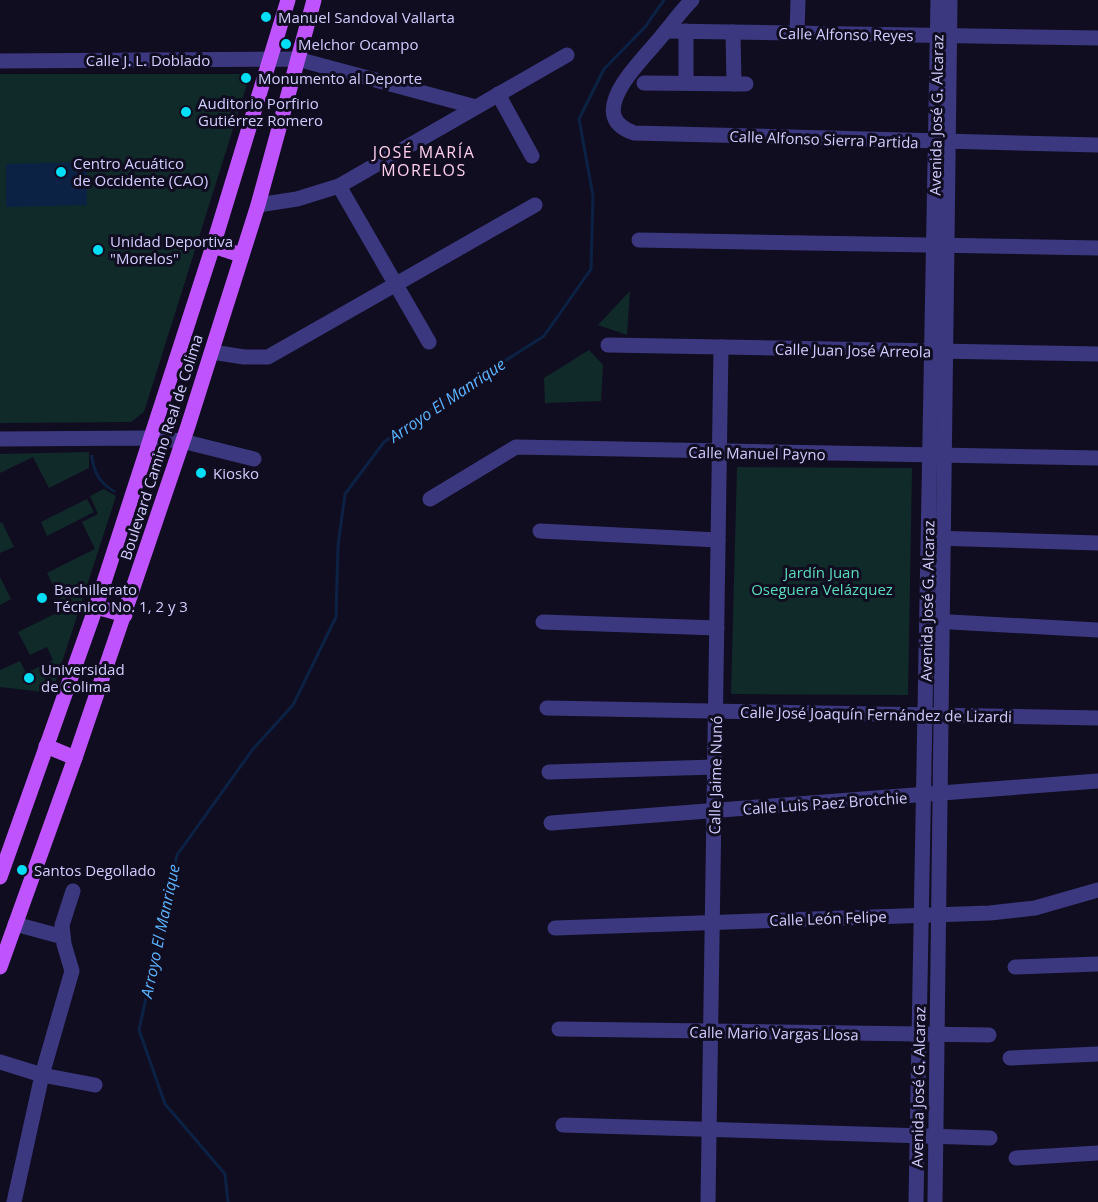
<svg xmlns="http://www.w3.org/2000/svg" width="1098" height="1202" viewBox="0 0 1098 1202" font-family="'Open Sans',sans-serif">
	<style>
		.green { fill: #102a2a }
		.water { fill: #0c2245 }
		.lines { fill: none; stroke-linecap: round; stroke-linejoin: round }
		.stream { stroke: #0c2245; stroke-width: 3 }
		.minor { stroke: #3b387f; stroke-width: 15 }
		.major { stroke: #bf54fe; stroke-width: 15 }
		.poi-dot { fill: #01def6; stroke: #100d21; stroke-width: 2 }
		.labels { text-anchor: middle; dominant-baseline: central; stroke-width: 6; stroke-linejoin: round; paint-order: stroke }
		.poi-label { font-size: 15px; fill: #d2cdff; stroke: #100d21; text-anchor: start }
		.street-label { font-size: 15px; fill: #d2cdff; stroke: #100d21 }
		.park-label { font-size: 15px; fill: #59debd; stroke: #100d21 }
		.neighbourhood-label { font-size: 16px; letter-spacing: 1.5px; fill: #ffcfed; stroke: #100d21 }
		.water-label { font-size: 16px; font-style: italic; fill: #5bb3fe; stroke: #100d21 }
	</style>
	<rect width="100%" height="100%" fill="#100d21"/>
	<g class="green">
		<path d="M0,74H247L249,78L144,412L131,422L0,423Z"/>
		<path d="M630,291L627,335L598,325Z"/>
		<path d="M589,350L603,365L601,401L545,403L544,378Z"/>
		<path d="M89,452V468L49,488L33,457L0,473V454Z"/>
		<path d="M737,467L912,468L908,695L731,694Z"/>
		<path d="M104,489L116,496L52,693L0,687V670L20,661L26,673L53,660L47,647L30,655L18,632L65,609L47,573L95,549L82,522L98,514L90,496Z"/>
		<path d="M87,499L94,512L47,536L41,522Z"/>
		<path d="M2,522L14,547L0,553V523Z"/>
		<path d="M0,577L11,599L0,605Z"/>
	</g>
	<g class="water">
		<path d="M87,162V205L6,207V164Z"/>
		<path d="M90,455H93C95,471 101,483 116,491L115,493C99,485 92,473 90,455Z"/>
	</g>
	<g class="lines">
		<path class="stream" d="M228,1202L225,1174L165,1104L139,1030L177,855L253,749L293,705L336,617L338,546L345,494L384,442L456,392L544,336L591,269L593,196L579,119L604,69L645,27L664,0"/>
		<g class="minor">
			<path d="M692,0C682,10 674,21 665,32C651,51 607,90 614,116C617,126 626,130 634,133L1098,145"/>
			<path d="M666,31L1098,38"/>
			<path d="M686,31V83"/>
			<path d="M733,32L734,84"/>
			<path d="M797,33L798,0"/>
			<path d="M0,61L297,59L476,107"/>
			<path d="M644,83L746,84"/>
			<path d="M498,94L532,156"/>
			<path d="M339,186L429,342"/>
			<path d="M258,205L297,199L339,186L567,55"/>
			<path d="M639,240L1098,248"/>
			<path d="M608,345L1098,354"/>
			<path d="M212,352L244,357H268L535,205"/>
			<path d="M0,439L150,438L182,441L254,459"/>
			<path d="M430,499L516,447L1098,458"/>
			<path d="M540,531L718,540"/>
			<path d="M933,538L1098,543"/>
			<path d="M933,621L1098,630"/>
			<path d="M543,622L717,628"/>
			<path d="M547,708L1098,718"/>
			<path d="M549,772L715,767"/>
			<path d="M551,823L1098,781"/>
			<path d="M15,924L63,937"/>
			<path d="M555,928L990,913L1035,908L1098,890"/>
			<path d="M1015,967L1098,964"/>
			<path d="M559,1029L989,1035"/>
			<path d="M1010,1058L1098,1054"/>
			<path d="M0,1062L42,1075L95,1085"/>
			<path d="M563,1125L990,1138"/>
			<path d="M1016,1158L1098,1153"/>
			<path d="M14,1202L42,1075L72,971L64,944L62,925L73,891"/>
			<path d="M708,1202L721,347"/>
			<path d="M916,1202L938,0"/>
			<path d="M935,1202L950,0"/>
		</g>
		<g class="major">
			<path d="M213,246L241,255"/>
			<path d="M96,607L125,615"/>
			<path d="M46,746L75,758"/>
			<path d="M0,877L96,607L213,246L288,0"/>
			<path d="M0,967L75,758L188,426L258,205L314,0"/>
		</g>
	</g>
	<g class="poi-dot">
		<circle cx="266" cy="17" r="6"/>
		<circle cx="286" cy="44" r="6"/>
		<circle cx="246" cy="78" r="6"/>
		<circle cx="186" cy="112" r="6"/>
		<circle cx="61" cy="172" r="6"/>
		<circle cx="98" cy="250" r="6"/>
		<circle cx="201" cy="473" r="6"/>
		<circle cx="42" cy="598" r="6"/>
		<circle cx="29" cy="678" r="6"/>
		<circle cx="22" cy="870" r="6"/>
	</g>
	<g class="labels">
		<g class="poi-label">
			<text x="278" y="17">Manuel Sandoval Vallarta</text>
			<text x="298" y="44">Melchor Ocampo</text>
			<text x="258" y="78">Monumento al Deporte</text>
			<text x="198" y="103">Auditorio Porfirio<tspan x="198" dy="17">Gutiérrez Romero</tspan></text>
			<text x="73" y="163">Centro Acuático<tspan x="73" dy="17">de Occidente (CAO)</tspan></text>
			<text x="110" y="241">Unidad Deportiva<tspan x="110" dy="17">"Morelos"</tspan></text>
			<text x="213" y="473">Kiosko</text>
			<text x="54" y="589">Bachillerato<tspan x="54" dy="17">Técnico No. 1, 2 y 3</tspan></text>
			<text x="41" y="669">Universidad<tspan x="41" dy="17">de Colima</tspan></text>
			<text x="34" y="870">Santos Degollado</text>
		</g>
		<g class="street-label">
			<text transform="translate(846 34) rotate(1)">Calle Alfonso Reyes</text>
			<text x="148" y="60">Calle J. L. Doblado</text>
			<text transform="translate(936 115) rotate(-89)">Avenida José G. Alcaraz</text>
			<text transform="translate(824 139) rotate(2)">Calle Alfonso Sierra Partida</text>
			<text transform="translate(853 350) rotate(1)">Calle Juan José Arreola</text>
			<text transform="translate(161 447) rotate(-72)">Boulevard Camino Real de Colima</text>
			<text transform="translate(757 453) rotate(1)">Calle Manuel Payno</text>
			<text transform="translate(927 601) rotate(-89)">Avenida José G. Alcaraz</text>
			<text transform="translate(876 714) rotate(1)">Calle José Joaquín Fernández de Lizardi</text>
			<text transform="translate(715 775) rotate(-89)">Calle Jaime Nunó</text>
			<text transform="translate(825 803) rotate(-4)">Calle Luis Paez Brotchie</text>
			<text transform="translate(828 918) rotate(-2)">Calle León Felipe</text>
			<text transform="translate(774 1033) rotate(1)">Calle Mario Vargas Llosa</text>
			<text transform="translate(918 1087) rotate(-89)">Avenida José G. Alcaraz</text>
		</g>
		<g class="park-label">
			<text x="822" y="572">Jardín Juan<tspan x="822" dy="17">Oseguera Velázquez</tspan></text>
		</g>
		<g class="neighbourhood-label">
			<text x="424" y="152">JOSÉ MARÍA<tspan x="424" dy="18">MORELOS</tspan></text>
		</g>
		<g class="water-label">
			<text transform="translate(447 400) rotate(-34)">Arroyo El Manrique</text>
			<text transform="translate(160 931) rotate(-78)">Arroyo El Manrique</text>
		</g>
	</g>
</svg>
